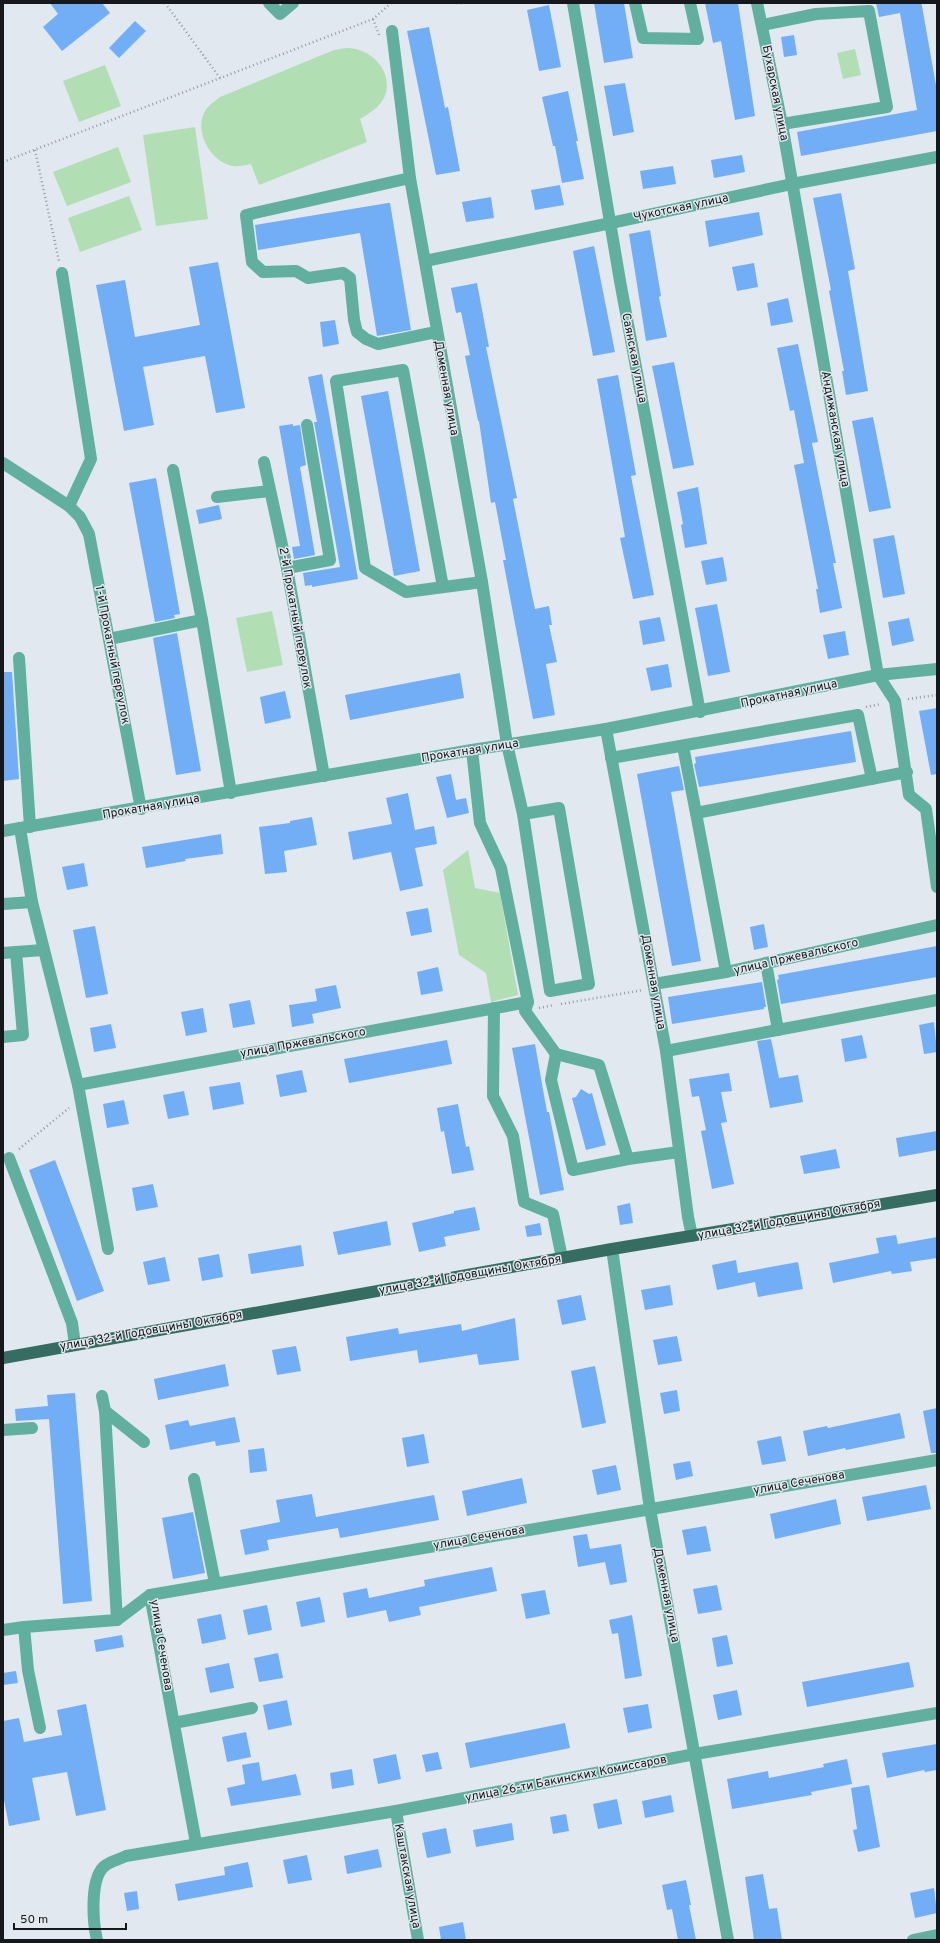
<svg xmlns="http://www.w3.org/2000/svg" width="940" height="1943" viewBox="0 0 940 1943" font-family="Overpass,sans-serif">
	<style>
		.green { fill: #b1dfb3 }
		.building { fill: #71aef6 }
		.lines { fill: none; stroke-linecap: round; stroke-linejoin: round }
		.path { stroke: #94999f; stroke-width: 2.5; stroke-dasharray: 1 3; stroke-linecap: butt }
		.minor { stroke: #60af9f; stroke-width: 12 }
		.major { stroke: #356d62; stroke-width: 12 }
		.labels { text-anchor: middle; dominant-baseline: central; stroke-width: 3; stroke-linejoin: round; paint-order: stroke }
		.street-label { font-size: 12px; fill: #16181b; stroke: #e1e8f0 }
	</style>
	<rect width="100%" height="100%" fill="#e1e8f0"/>
	<g class="green">
		<path d="M346,48C368,47 392,68 386,93C382,106 370,113 360,119L367,142L259,185L251,164C245,165 239,167 233,166C209,162 191,127 208,107C211,103 217,100 220,97L334,50Z"/>
		<path d="M855,49L861,75L843,79L837,53Z"/>
		<path d="M105,65L121,106L79,122L63,81Z"/>
		<path d="M195,127L208,219L156,226L143,135Z"/>
		<path d="M118,147L131,182L67,206L53,172Z"/>
		<path d="M129,196L142,230L80,252L68,218Z"/>
		<path d="M272,611L283,665L247,672L236,618Z"/>
		<path d="M468,850L475,888L500,893L518,995L491,1002L486,973L459,955L443,870Z"/>
	</g>
	<g class="building">
		<path d="M50,3H102L110,13L62,51L43,27L58,14Z"/>
		<path d="M594,3H624L633,58L604,63Z"/>
		<path d="M705,3H738L755,116L735,120L721,41L713,43Z"/>
		<path d="M876,3H921L922,6L937,91V131L801,156L797,132L917,110L900,13L879,17Z"/>
		<path d="M549,5L561,67L539,71L527,10Z"/>
		<path d="M135,21L146,31L119,58L109,48Z"/>
		<path d="M429,27L445,108L448,107L460,171L436,175L407,31Z"/>
		<path d="M794,35L797,55L784,57L781,37Z"/>
		<path d="M625,83L634,132L613,136L604,86Z"/>
		<path d="M568,91L578,141H576L584,179L562,183L555,146H553L542,97Z"/>
		<path d="M742,155L745,172L714,178L711,160Z"/>
		<path d="M673,166L676,184L643,189L640,171Z"/>
		<path d="M560,185L564,205L535,210L531,190Z"/>
		<path d="M841,193L855,269L848,271L868,391L846,395L842,371H844L829,291L831,290L813,198Z"/>
		<path d="M491,197L494,218L466,222L462,202Z"/>
		<path d="M388,203H390L411,330L377,336L360,233L258,250L255,225Z"/>
		<path d="M759,212L763,235L709,247L705,221Z"/>
		<path d="M650,230L661,296L659,297L667,337L646,341L629,234Z"/>
		<path d="M594,246L615,352L593,356L573,251Z"/>
		<path d="M218,262L245,408L216,413L205,356L143,367L154,425L124,431L96,285L125,280L135,337L200,325L189,267Z"/>
		<path d="M754,263L758,287L737,291L732,267Z"/>
		<path d="M477,283L489,347H486L517,498L513,499L532,595L535,609L549,606L552,625H549L557,662L546,664L555,715L533,719L503,560H506L495,502L491,503L479,421H478L465,356L470,355L461,312L456,313L451,288Z"/>
		<path d="M788,298L793,322L771,326L767,303Z"/>
		<path d="M335,320L339,344L323,347L320,322Z"/>
		<path d="M798,344L818,442L812,443L836,563H833L842,608L820,613L816,589H818L794,465L804,463L794,410L790,411L777,348Z"/>
		<path d="M674,362L694,465L673,469L652,366Z"/>
		<path d="M322,374L358,579L312,587V585L305,586L303,573L340,567L314,422H317L308,377Z"/>
		<path d="M618,375L636,475L631,476L654,595L633,599L620,538L625,537L597,379Z"/>
		<path d="M388,391L420,571L394,576L361,396Z"/>
		<path d="M873,417L891,508L869,512L852,421Z"/>
		<path d="M293,424V426L300,425L306,465L300,467L315,555L294,559L292,547L300,546L279,426Z"/>
		<path d="M156,478L180,614L174,615L175,618L155,622L129,483Z"/>
		<path d="M698,487L707,544L685,548L681,525L683,524L677,492Z"/>
		<path d="M219,505L222,519L199,524L196,510Z"/>
		<path d="M894,535L905,594L883,598L873,539Z"/>
		<path d="M723,557L727,581L706,585L701,561Z"/>
		<path d="M717,604L730,672L708,676L695,608Z"/>
		<path d="M660,617L665,641L643,645L639,621Z"/>
		<path d="M909,618L914,641L892,646L888,622Z"/>
		<path d="M845,631L849,655L828,659L823,635Z"/>
		<path d="M177,633L201,771L176,775L153,638Z"/>
		<path d="M668,664L672,687L651,691L646,668Z"/>
		<path d="M3,672H12L19,779L3,781Z"/>
		<path d="M460,673L464,698L350,720L345,695Z"/>
		<path d="M285,691L291,718L265,724L260,697Z"/>
		<path d="M937,708V774L931,775L919,711Z"/>
		<path d="M851,731L856,762L699,787L694,764L696,763L695,757Z"/>
		<path d="M679,766L684,790L671,792L701,961L672,966L637,774Z"/>
		<path d="M451,774L456,800L466,798L469,813L447,818L436,777Z"/>
		<path d="M408,793L415,830L434,826L437,844L415,848L423,886L400,891L391,852L353,860L348,832L392,824L386,798Z"/>
		<path d="M312,817L317,845L284,851L287,872L265,874L259,827L290,823V821Z"/>
		<path d="M221,834L223,854L185,859L186,861L146,868L142,847Z"/>
		<path d="M84,863L88,886L67,890L62,867Z"/>
		<path d="M428,908L432,932L411,936L406,912Z"/>
		<path d="M764,924L768,947L754,950L750,927Z"/>
		<path d="M95,926L108,994L86,998L73,930Z"/>
		<path d="M937,946V977L781,1004L777,980L779,979L778,975Z"/>
		<path d="M438,967L443,991L421,995L417,972Z"/>
		<path d="M762,982L766,1007H764V1009L672,1024L668,997Z"/>
		<path d="M336,985L341,1008L312,1014L314,1023L292,1027L289,1005L317,1001L315,989Z"/>
		<path d="M250,1000L255,1024L233,1028L229,1004Z"/>
		<path d="M203,1008L207,1032L186,1036L181,1012Z"/>
		<path d="M934,1022L937,1052L924,1054L919,1025Z"/>
		<path d="M111,1024L116,1048L94,1052L90,1028Z"/>
		<path d="M862,1035L867,1058L845,1062L841,1039Z"/>
		<path d="M771,1039L779,1078L798,1075L803,1102L770,1108L757,1041Z"/>
		<path d="M447,1040L452,1064L349,1083L344,1059Z"/>
		<path d="M535,1044L547,1112H549L564,1190L540,1195L512,1048Z"/>
		<path d="M302,1070L307,1092L280,1097L276,1075Z"/>
		<path d="M729,1073L732,1091L721,1092L727,1122L721,1123L734,1184L712,1189L701,1131L706,1130L699,1096L692,1097L689,1079Z"/>
		<path d="M240,1082L244,1104L213,1110L209,1087Z"/>
		<path d="M581,1089L589,1094L592,1093L606,1145L586,1150L572,1098L576,1097Z"/>
		<path d="M184,1091L189,1115L168,1119L163,1095Z"/>
		<path d="M124,1100L129,1124L107,1128L103,1104Z"/>
		<path d="M458,1104L466,1147L469,1146L474,1170L452,1174L444,1131L441,1132L437,1108Z"/>
		<path d="M937,1131V1150L899,1157L896,1138Z"/>
		<path d="M836,1149L840,1168L804,1174L800,1156Z"/>
		<path d="M55,1160L104,1291L77,1301L29,1170Z"/>
		<path d="M153,1184L158,1207L136,1211L132,1188Z"/>
		<path d="M630,1203L633,1223L620,1225L617,1206Z"/>
		<path d="M475,1207L480,1230L444,1237L446,1246L419,1252L412,1223L454,1213V1211Z"/>
		<path d="M387,1221L391,1245L338,1255L333,1232Z"/>
		<path d="M540,1223L542,1235L527,1237L525,1226Z"/>
		<path d="M896,1235L898,1244L937,1237V1258L910,1262L912,1271L892,1274L891,1271L833,1283L829,1263L879,1253L876,1238Z"/>
		<path d="M301,1245L304,1266L251,1274L248,1254Z"/>
		<path d="M219,1254L223,1277L202,1281L198,1258Z"/>
		<path d="M165,1257L170,1281L148,1285L143,1262Z"/>
		<path d="M736,1260L738,1273L798,1262L803,1289L758,1297L755,1282L717,1290L712,1265Z"/>
		<path d="M670,1285L673,1305L645,1310L641,1290Z"/>
		<path d="M581,1295L586,1320L562,1325L557,1300Z"/>
		<path d="M515,1318L519,1360L479,1365L477,1354L419,1363L417,1350L350,1361L346,1337L398,1328L399,1334L461,1324L462,1331Z"/>
		<path d="M677,1336L682,1361L658,1365L653,1340Z"/>
		<path d="M296,1346L301,1371L277,1375L272,1350Z"/>
		<path d="M225,1364L229,1386L158,1400L154,1379Z"/>
		<path d="M595,1366L606,1423L582,1428L571,1371Z"/>
		<path d="M677,1390L680,1411L664,1414L660,1393Z"/>
		<path d="M75,1393L92,1601L63,1604L49,1419L16,1421L15,1409L48,1406L47,1395Z"/>
		<path d="M937,1408V1453H931L923,1411Z"/>
		<path d="M900,1413L905,1438L846,1450L845,1448L808,1456L803,1431L827,1426L828,1428Z"/>
		<path d="M235,1417L240,1442L216,1446L215,1441L170,1450L165,1425L188,1420L190,1426Z"/>
		<path d="M424,1434L429,1463L407,1467L402,1438Z"/>
		<path d="M781,1436L786,1461L762,1465L757,1441Z"/>
		<path d="M264,1448L267,1471L250,1473L248,1450Z"/>
		<path d="M690,1461L693,1476L676,1480L673,1464Z"/>
		<path d="M616,1465L621,1490L597,1495L592,1470Z"/>
		<path d="M522,1478L527,1503L467,1516L462,1491Z"/>
		<path d="M926,1485L931,1509L867,1521L862,1497Z"/>
		<path d="M312,1494L316,1517L434,1495L439,1520L340,1538L338,1528L267,1540L269,1550L245,1555L240,1530L280,1522L276,1500Z"/>
		<path d="M836,1499L841,1524L775,1539L770,1514Z"/>
		<path d="M193,1512L205,1573L173,1579L162,1518Z"/>
		<path d="M706,1526L711,1551L687,1555L682,1530Z"/>
		<path d="M587,1534L590,1549L621,1544L627,1582L610,1585L605,1562L578,1567L573,1536Z"/>
		<path d="M492,1567L497,1591L419,1607L421,1615L389,1622L386,1610L347,1618L343,1593L367,1588L369,1598L425,1586L424,1580Z"/>
		<path d="M717,1585L722,1610L698,1614L693,1589Z"/>
		<path d="M545,1590L550,1614L526,1619L521,1594Z"/>
		<path d="M320,1597L325,1622L301,1627L296,1602Z"/>
		<path d="M267,1605L272,1630L248,1635L243,1610Z"/>
		<path d="M221,1614L226,1639L202,1644L197,1619Z"/>
		<path d="M632,1615L642,1676L625,1679L618,1633L612,1634L609,1620Z"/>
		<path d="M122,1635L124,1647L96,1652L94,1640Z"/>
		<path d="M727,1635L733,1664L717,1667L712,1638Z"/>
		<path d="M278,1653L283,1678L259,1682L254,1658Z"/>
		<path d="M909,1662L914,1687L807,1707L802,1682Z"/>
		<path d="M229,1663L234,1688L210,1693L205,1668Z"/>
		<path d="M16,1671L18,1683L3,1685V1673Z"/>
		<path d="M737,1690L742,1715L718,1720L713,1695Z"/>
		<path d="M287,1700L292,1725L268,1730L263,1705Z"/>
		<path d="M86,1704L106,1810L76,1816L67,1772L32,1778L40,1820L9,1826L3,1795V1721L19,1718L24,1742L62,1735L57,1710Z"/>
		<path d="M648,1704L652,1728L628,1733L623,1708Z"/>
		<path d="M565,1723L570,1748L470,1768L465,1743Z"/>
		<path d="M246,1732L251,1757L227,1762L222,1737Z"/>
		<path d="M937,1744V1770L925,1772L924,1770L887,1778L882,1753Z"/>
		<path d="M438,1752L442,1769L426,1772L422,1755Z"/>
		<path d="M396,1754L401,1779L378,1784L373,1759Z"/>
		<path d="M847,1759L852,1784L811,1792L812,1795L732,1809L727,1779L768,1771L769,1778L824,1767L823,1764Z"/>
		<path d="M259,1762L262,1781L296,1774L301,1795L231,1806L227,1788L245,1784L242,1765Z"/>
		<path d="M352,1769L354,1785L332,1789L330,1773Z"/>
		<path d="M869,1785L880,1847L858,1852L853,1830L857,1829L851,1788Z"/>
		<path d="M671,1795L674,1812L645,1818L642,1801Z"/>
		<path d="M617,1799L622,1824L598,1829L593,1804Z"/>
		<path d="M566,1814L569,1831L553,1834L550,1817Z"/>
		<path d="M512,1823L514,1840L476,1847L473,1830Z"/>
		<path d="M446,1828L451,1853L427,1858L422,1833Z"/>
		<path d="M378,1849L382,1867L347,1874L344,1856Z"/>
		<path d="M307,1855L312,1880L288,1884L283,1860Z"/>
		<path d="M248,1862L253,1887L178,1901L175,1884L225,1875L224,1867Z"/>
		<path d="M763,1874L769,1909L777,1908L782,1940H754L745,1877Z"/>
		<path d="M686,1880L691,1905H689L696,1940H678L672,1909L667,1910L662,1885Z"/>
		<path d="M934,1888L937,1913L915,1918L910,1893Z"/>
		<path d="M137,1891L139,1909L127,1911L124,1893Z"/>
		<path d="M463,1922L466,1940H441L439,1927Z"/>
	</g>
	<g class="lines">
		<g class="path">
			<path d="M165,3L220,78"/>
			<path d="M456,3H462"/>
			<path d="M373,19L379,35"/>
			<path d="M35,150L59,261"/>
			<path d="M3,162L373,19L391,3"/>
			<path d="M908,699L937,695"/>
			<path d="M866,707L881,704"/>
			<path d="M561,1004L643,990"/>
			<path d="M539,1008L554,1005"/>
			<path d="M19,1149L69,1108"/>
		</g>
		<g class="minor">
			<path d="M269,3L280,14L293,3"/>
			<path d="M573,3L620,281L700,712"/>
			<path d="M635,3L643,38L698,39L690,3"/>
			<path d="M757,3L782,124L878,675L895,701L909,795L926,809L937,887"/>
			<path d="M762,25L816,14L869,11L887,107L782,124"/>
			<path d="M392,31L410,178L482,582L507,744L523,814L550,991L589,984L559,808L523,814"/>
			<path d="M410,178L246,215L252,262L263,272L296,271L308,278L343,273L350,278L354,320L357,332L366,339L378,344L436,332"/>
			<path d="M425,261L611,223L792,184L937,157"/>
			<path d="M62,273L91,459L69,506"/>
			<path d="M264,462L287,568L324,776"/>
			<path d="M3,463L69,506L80,517L89,534L141,809"/>
			<path d="M173,470L202,620L231,793"/>
			<path d="M217,497L270,491"/>
			<path d="M287,568L330,560L307,425"/>
			<path d="M443,587L403,370L336,381L365,568L406,592L482,582"/>
			<path d="M109,639L202,620"/>
			<path d="M19,658L30,827"/>
			<path d="M606,729L666,1051L688,1217L692,1236"/>
			<path d="M683,746L696,813"/>
			<path d="M472,750L480,823L501,868L528,1002L525,1011L556,1054L599,1065L628,1159L679,1152"/>
			<path d="M611,758L858,715L872,779"/>
			<path d="M20,828L32,902L78,1085L108,1249"/>
			<path d="M3,831L472,750L606,729L878,675L937,669"/>
			<path d="M3,904L32,902"/>
			<path d="M3,953L43,950"/>
			<path d="M766,963L778,1030"/>
			<path d="M726,972L696,813L907,772"/>
			<path d="M654,984L726,972L937,925"/>
			<path d="M494,1008L493,1096L513,1136L524,1202L553,1214L562,1258"/>
			<path d="M3,1037L23,1035L16,952"/>
			<path d="M666,1051L937,1000"/>
			<path d="M556,1054L551,1080L573,1170L628,1159"/>
			<path d="M78,1085L528,1002"/>
			<path d="M9,1158L72,1323L75,1345"/>
			<path d="M612,1249L650,1509L728,1940"/>
			<path d="M102,1396L105,1411L117,1620"/>
			<path d="M105,1411L144,1442"/>
			<path d="M3,1430L32,1428"/>
			<path d="M194,1479L215,1583"/>
			<path d="M24,1627L28,1670L40,1728"/>
			<path d="M3,1630L24,1627L117,1620L150,1595"/>
			<path d="M174,1723L252,1708"/>
			<path d="M396,1811L418,1940"/>
			<path d="M196,1843L150,1595L937,1460"/>
			<path d="M97,1940C93,1923 89,1876 106,1865C112,1861 120,1859 126,1856L396,1811L695,1754L937,1713"/>
			<path d="M913,1940L937,1935"/>
		</g>
		<path class="major" d="M3,1358L612,1249L937,1195"/>
	</g>
	<g class="labels">
		<g class="street-label">
			<text transform="translate(775 93) rotate(79)">Бухарская улица</text>
			<text transform="translate(681 208) rotate(-12)">Чукотская улица</text>
			<text transform="translate(634 358) rotate(79)">Саянская улица</text>
			<text transform="translate(446 388) rotate(80)">Доменная улица</text>
			<text transform="translate(835 429) rotate(80)">Андижанская улица</text>
			<text transform="translate(295 618) rotate(80)">2-й Прокатный переулок</text>
			<text transform="translate(112 655) rotate(79)">1-й Прокатный переулок</text>
			<text transform="translate(789 694) rotate(-12)">Прокатная улица</text>
			<text transform="translate(470 751) rotate(-9)">Прокатная улица</text>
			<text transform="translate(151 807) rotate(-10)">Прокатная улица</text>
			<text transform="translate(796 957) rotate(-13)">улица Пржевальского</text>
			<text transform="translate(653 982) rotate(80)">Доменная улица</text>
			<text transform="translate(303 1043) rotate(-10)">улица Пржевальского</text>
			<text transform="translate(789 1220) rotate(-10)">улица 32-й Годовщины Октября</text>
			<text transform="translate(470 1275) rotate(-10)">улица 32-й Годовщины Октября</text>
			<text transform="translate(151 1331) rotate(-10)">улица 32-й Годовщины Октября</text>
			<text transform="translate(799 1483) rotate(-10)">улица Сеченова</text>
			<text transform="translate(479 1538) rotate(-10)">улица Сеченова</text>
			<text transform="translate(666 1595) rotate(79)">Доменная улица</text>
			<text transform="translate(161 1645) rotate(81)">улица Сеченова</text>
			<text transform="translate(566 1779) rotate(-11)">улица 26-ти Бакинских Комиссаров</text>
			<text transform="translate(407 1876) rotate(80)">Каштакская улица</text>
		</g>
	</g>
	<rect width="940" height="1943" fill="none" stroke="#16181b" stroke-width="8"/>
	<path d="M14 1923v6h112v-6" fill="none" stroke="#16181b" stroke-width="2"/>
	<text x="20" y="1923" font-size="12" fill="#16181b" stroke="#e1e8f0" stroke-width="3" paint-order="stroke">50 m</text>
</svg>
